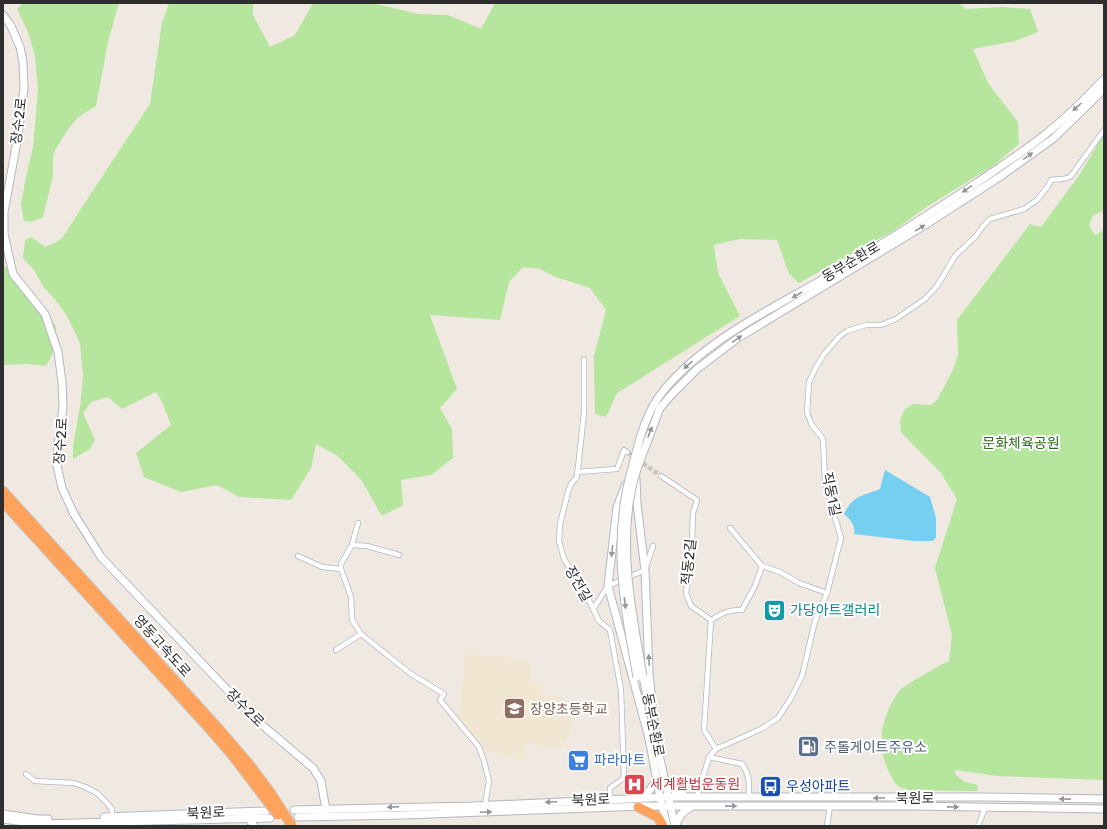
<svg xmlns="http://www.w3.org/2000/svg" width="1107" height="829" viewBox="0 0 1107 829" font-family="Rubik,'Noto Sans KR',sans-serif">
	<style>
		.education { fill: #f0e6d1 }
		.green { fill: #b6e59e }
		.water { fill: #75cff0 }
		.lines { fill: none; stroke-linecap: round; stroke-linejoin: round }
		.street-tunnel { stroke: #c8c4bd; stroke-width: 4.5; stroke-dasharray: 4.5 2; stroke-linecap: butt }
		.street-casing { stroke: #b4b7c1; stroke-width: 6 }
		.secondary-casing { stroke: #b4b7c1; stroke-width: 9 }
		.highway-casing { stroke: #c9c9c9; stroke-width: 11 }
		.street { stroke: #fff; stroke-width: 4.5 }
		.secondary { stroke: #fff; stroke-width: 7 }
		.highway { stroke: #ffa35c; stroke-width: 9 }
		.secondary-bridge-casing { stroke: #b4b7c1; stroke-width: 9; stroke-linecap: butt }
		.highway-bridge-casing { stroke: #c9c9c9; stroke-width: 11; stroke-linecap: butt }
		.secondary-bridge { stroke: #fff; stroke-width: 7 }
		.highway-bridge { stroke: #ffa35c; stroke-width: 9 }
		.oneway { fill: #969696 }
		.labels { text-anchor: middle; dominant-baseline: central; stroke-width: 4; stroke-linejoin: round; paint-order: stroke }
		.street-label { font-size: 14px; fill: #2e2e2e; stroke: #fff }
		.park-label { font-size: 14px; fill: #2c6e1b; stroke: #fff }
		.culture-label { font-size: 14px; fill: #0d838f; stroke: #fff; text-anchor: start }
		.education-label { font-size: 14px; fill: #785e54; stroke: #fff; text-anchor: start }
		.service-label { font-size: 14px; fill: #4e5e75; stroke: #fff; text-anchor: start }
		.shop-label { font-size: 14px; fill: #366cbe; stroke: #fff; text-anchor: start }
		.health-label { font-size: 14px; fill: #be3a42; stroke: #fff; text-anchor: start }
		.transit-label { font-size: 14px; fill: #164399; stroke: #fff; text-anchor: start }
	</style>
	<rect width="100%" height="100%" fill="#efe9e1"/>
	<path class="education" d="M465,653L530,660V682L540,684L542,694L564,698L575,722L561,749L526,744V760L486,751L459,719Z"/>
	<g class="green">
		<path d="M23,3H119L108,42L96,106L78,117L66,132L53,154V176L43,217L32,222L24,221L21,204L27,172L33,148L38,89L35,56L28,32L17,9Z"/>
		<path d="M169,3H253V15L270,47L295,35L313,3H372L419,14L448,15L481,29L495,3H959L966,9L1002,7L1030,9L1038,32L1015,41L973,49L988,83L1018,122L1019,144L993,166L928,206L893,231L799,283L789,274L777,240L739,239L714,245L718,273L740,316L617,393L606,417L595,414L594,356L606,310L590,288L553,276L540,269L523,267L509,282L500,320L430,315L457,389L440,408L452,429L453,458L431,475L401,480L403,505L382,516L362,481L338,456L316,444L311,468L291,500L239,497L217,485L181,492L144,477L136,453L171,425L161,400L156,392L122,409L108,397L91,402L83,413L95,440L90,449L73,459V447L81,400L83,375L80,343L67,316L56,301L43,286L34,270L23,258L25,240L31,237L45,247C58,242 62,240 69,227L150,104L162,23Z"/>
		<path d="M1104,134V210L1093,216L1089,225L1095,235L1104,230V780L998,776L955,770V774L965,782L978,785L977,791L910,790C896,787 895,784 889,772C875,743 882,716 899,691C903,686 940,665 949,661L952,635L935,568L957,499L941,473L901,432L900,420L905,409L913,404L931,405L937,400L953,370L958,355L957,320L1030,224L1041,227L1080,174Z"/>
		<path d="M3,267H12L38,306L56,326L54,351L46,366L28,364L3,365Z"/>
	</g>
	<path class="water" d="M885,470L930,497L936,518V537L933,541H914L854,534C856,526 850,519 844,514C853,495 863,496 880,489Z"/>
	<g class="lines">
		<path class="street-tunnel" d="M627,452L661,476"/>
		<defs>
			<g id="street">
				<path d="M584,359V413L577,477L571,484L568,492L560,524L559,541L564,559L583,588L599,621L610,630L621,690L624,778L610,788V799"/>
				<path d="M577,472L617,469L624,450L627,452"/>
				<path d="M661,476L697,500L693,513L692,543L686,593L691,606L711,620L704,730L716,749"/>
				<path d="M358,523L352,545L341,564V569L351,597L352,620L361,634L411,674L444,694L440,700L479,747L484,761L489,781L485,805"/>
				<path d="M730,528L762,566L780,572L799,583L827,593"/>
				<path d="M352,545L367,546L399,555"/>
				<path d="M298,556L322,567L341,569"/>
				<path d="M593,609L608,586L645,570L653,546"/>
				<path d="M711,620C721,614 729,609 742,610L755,586L762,566"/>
				<path d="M336,650L361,634"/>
				<path d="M709,757L742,764C750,775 749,784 749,797"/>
				<path d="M26,774L35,781L74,783L85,787L97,793L106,802L112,809V817"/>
				<path d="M697,797L709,757L716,749L761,729L778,718L791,698L802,676L815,621L827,593L841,538L825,482L823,439L812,425L807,413L809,382L815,369L824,354L840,336L847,331L866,325H881L896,319L925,299L937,286L955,256L976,236L983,226L990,219L1024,209L1037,200L1048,186L1051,180C1060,178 1064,181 1071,176L1104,130"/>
				<path d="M827,826L830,806"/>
				<path d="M978,826L985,808"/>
			</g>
			<g id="secondary">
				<path d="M3,15L11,26L20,47L23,62L24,88L18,136L4,212V234L13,274L45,314L58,352L62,382L63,407L56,461L62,488L74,514L101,557L255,719L313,768L321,781L326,810L325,816"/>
				<path d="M632,468C639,441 646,411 664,390C708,337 778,306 837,271C885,243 931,213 978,182C1001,166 1025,151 1047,133C1067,117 1086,98 1104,79"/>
				<path d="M637,469L660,408L673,393L697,369L738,338L925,225L1001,176L1054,138L1104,89"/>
				<path d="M636,478L637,504L645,570L649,673L656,741"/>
				<path d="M626,484L617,507L608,586L650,742"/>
				<path d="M643,676L647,696"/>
				<path d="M655,737L675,826"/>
				<path d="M649,738L660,797L667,826"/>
				<path d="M666,781L677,793L684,795"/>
				<path d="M640,797C649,794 652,787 657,779"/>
				<path d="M294,810L473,806L669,797H983L1104,799"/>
				<path d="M3,814L37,819H48"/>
				<path d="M104,817L266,811"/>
				<path d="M298,817L404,815L644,806H915L1104,809"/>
				<path d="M248,818L254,826"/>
				<path d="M3,819L39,824L270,818"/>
				<path d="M676,826C678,816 683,811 691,807"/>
			</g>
			<g id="highway">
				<path d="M3,491L218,728L249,764L270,792"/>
				<path d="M3,502L207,726L233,756L264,797"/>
				<path d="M638,807L658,817L663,826"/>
			</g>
		</defs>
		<use href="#street" class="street-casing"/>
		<use href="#secondary" class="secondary-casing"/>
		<use href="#highway" class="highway-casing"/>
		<use href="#street" class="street"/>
		<use href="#secondary" class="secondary"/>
		<use href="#highway" class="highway"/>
		<defs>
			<g id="secondary-bridge">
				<path d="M632,468C611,539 624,606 637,677"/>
				<path d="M637,469C635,477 632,485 631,493C619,552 633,618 643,676"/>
			</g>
			<g id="highway-bridge">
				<path d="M270,792L292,826"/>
				<path d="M264,797L278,815"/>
			</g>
		</defs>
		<use href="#secondary-bridge" class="secondary-bridge-casing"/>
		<use href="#highway-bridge" class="highway-bridge-casing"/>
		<use href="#secondary-bridge" class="secondary-bridge"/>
		<use href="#highway-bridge" class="highway-bridge"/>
	</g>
	<defs><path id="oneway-solid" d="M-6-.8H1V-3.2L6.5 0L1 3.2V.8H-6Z"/></defs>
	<g class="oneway">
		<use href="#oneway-solid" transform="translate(1077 107) rotate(138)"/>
		<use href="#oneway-solid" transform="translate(1028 156) rotate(-35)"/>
		<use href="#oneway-solid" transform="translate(967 189) rotate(146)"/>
		<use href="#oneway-solid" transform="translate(920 228) rotate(-31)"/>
		<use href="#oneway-solid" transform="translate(797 295) rotate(150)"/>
		<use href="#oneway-solid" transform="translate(737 339) rotate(-34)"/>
		<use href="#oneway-solid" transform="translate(688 365) rotate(139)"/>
		<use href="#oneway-solid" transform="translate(650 432) rotate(-69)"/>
		<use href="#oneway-solid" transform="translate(612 551) rotate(96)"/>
		<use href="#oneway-solid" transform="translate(625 603) rotate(83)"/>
		<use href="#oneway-solid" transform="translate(649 660) rotate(-93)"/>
		<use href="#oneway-solid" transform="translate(879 798) rotate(180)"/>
		<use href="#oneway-solid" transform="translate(1065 799) rotate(-179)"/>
		<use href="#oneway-solid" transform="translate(551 802) rotate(177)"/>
		<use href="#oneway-solid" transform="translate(731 806) rotate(-1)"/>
		<use href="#oneway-solid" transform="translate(393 807) rotate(178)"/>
		<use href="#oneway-solid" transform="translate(953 807) rotate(1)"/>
		<use href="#oneway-solid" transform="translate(486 812) rotate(-2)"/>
	</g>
	<defs>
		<symbol id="theatre-square" viewBox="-11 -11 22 22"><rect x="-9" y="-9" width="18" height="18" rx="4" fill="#0f9aa8" stroke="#fff"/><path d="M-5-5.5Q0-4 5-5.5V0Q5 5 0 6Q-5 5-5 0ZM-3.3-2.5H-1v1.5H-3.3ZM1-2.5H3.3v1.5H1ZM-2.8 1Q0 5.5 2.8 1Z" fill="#fff"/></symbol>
		<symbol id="school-square" viewBox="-11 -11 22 22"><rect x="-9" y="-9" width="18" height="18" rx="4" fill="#8d6e63" stroke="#fff"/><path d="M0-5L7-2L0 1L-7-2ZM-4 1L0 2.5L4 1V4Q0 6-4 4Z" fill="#fff"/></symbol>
		<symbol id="fuel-square" viewBox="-11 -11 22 22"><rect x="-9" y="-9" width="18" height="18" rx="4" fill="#5c6f8a" stroke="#fff"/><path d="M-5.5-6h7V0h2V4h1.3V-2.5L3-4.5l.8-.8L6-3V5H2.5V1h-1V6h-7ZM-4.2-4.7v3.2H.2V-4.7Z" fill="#fff"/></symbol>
		<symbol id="supermarket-square" viewBox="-11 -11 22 22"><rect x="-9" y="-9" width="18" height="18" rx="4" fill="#3f7fe0" stroke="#fff"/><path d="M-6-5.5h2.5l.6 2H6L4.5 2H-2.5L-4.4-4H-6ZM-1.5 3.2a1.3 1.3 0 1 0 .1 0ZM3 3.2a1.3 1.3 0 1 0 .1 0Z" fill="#fff"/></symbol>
		<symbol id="hospital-square" viewBox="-11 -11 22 22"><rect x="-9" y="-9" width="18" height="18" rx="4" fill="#e0444e" stroke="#fff"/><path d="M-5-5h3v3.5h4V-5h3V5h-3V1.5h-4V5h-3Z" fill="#fff"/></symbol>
		<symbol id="bus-square" viewBox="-11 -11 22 22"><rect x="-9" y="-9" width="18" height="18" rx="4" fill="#1a4fb4" stroke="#fff"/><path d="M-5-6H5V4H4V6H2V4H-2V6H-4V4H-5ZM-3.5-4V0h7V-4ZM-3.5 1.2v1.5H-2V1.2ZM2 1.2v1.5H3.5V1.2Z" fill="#fff"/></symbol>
	</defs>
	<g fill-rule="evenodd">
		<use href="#theatre-square" x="762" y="598" width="25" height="25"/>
		<use href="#school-square" x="502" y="696" width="25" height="25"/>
		<use href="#fuel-square" x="796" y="734" width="25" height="25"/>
		<use href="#supermarket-square" x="566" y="748" width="25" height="25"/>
		<use href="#hospital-square" x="622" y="772" width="25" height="25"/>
		<use href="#bus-square" x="758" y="774" width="25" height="25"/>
	</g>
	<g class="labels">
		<g class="street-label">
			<text transform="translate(19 121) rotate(-83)">장수2로</text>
			<text transform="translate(851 262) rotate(-31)">동부순환로</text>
			<text transform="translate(61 441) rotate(-86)">장수2로</text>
			<text transform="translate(831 494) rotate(78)">직동1길</text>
			<text transform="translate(689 562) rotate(-84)">적동2길</text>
			<text transform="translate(578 584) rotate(60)">장전길</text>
			<text transform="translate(162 646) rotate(48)">영동고속도로</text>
			<text transform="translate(245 708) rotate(45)">장수2로</text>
			<text transform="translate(653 725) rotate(79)">동부순환로</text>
			<text x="915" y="798">북원로</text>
			<text transform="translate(591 800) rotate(-2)">북원로</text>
			<text transform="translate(206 813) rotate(-2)">북원로</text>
		</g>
		<g class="park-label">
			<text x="1021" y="443">문화체육공원</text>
		</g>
		<g class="culture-label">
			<text x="790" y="610">가당아트갤러리</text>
		</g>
		<g class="education-label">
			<text x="530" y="709">장양초등학교</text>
		</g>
		<g class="service-label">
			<text x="824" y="747">주톨게이트주유소</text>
		</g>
		<g class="shop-label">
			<text x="594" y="760">파라마트</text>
		</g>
		<g class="health-label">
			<text x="650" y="784">세계활법운동원</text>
		</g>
		<g class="transit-label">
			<text x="786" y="786">우성아파트</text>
		</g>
	</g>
	<rect width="1107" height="829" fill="none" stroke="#2e2e2e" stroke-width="8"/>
</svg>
